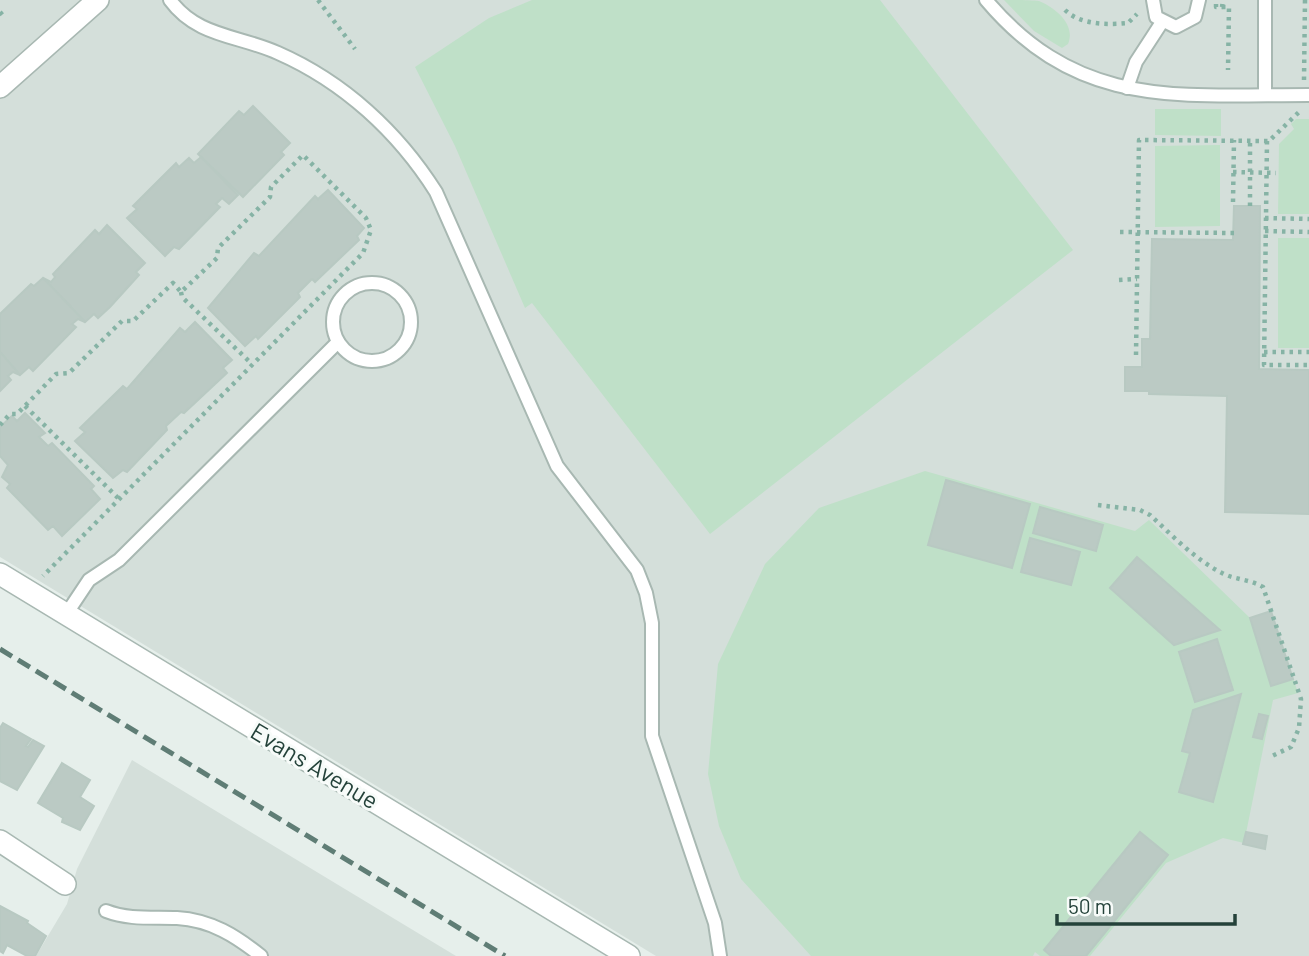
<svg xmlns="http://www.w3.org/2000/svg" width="1309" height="956" viewBox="0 0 1309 956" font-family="Barlow,sans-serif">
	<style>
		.built { fill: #d4dfda }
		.green { fill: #bfe0c8 }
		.building { fill: #bbcac4; stroke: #b8c9c2; stroke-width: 2 }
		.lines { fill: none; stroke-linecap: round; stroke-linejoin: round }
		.service-casing { stroke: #a8b8b2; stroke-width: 16 }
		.minor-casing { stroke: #a8b8b2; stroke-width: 24 }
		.tertiary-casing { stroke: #a8b8b2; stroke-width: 24 }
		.path { stroke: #86b3a5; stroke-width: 4.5; stroke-dasharray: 3.5 5; stroke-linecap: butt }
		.service { stroke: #fff; stroke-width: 12 }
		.minor { stroke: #fff; stroke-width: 21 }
		.tertiary { stroke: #fff; stroke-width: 21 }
		.rail { stroke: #5f7d75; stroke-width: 5; stroke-dasharray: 14 7; stroke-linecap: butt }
		.labels { text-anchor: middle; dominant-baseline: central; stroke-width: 6; stroke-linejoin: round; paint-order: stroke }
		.street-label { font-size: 24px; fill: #24423a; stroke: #f7fbf9 }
	</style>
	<rect width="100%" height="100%" fill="#e6efeb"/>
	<g class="built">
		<path d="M0,0H1309V956H656L0,557Z"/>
		<path d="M132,760L335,883L456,956H36L67,904L77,869Z"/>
	</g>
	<g class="green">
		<path d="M532,0H880L1073,250L710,534L532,303L525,308L455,146L415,67L489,18Z"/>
		<path d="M1004,0C1014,0 1031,0 1039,1C1056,8 1076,25 1068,44L1062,48L1034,31Z"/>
		<path d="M1155,109H1221V136L1155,135Z"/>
		<path d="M1296,119H1309V214H1278L1279,144L1294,129L1291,124Z"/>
		<path d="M1220,145V226L1155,227V146Z"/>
		<rect x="1278" y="238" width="31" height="110"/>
		<path d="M925,471L1135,531L1149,520L1250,618L1271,611L1298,693L1273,700L1244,843L1223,838L1166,863L1090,956H1040L1035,952L1033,956H811L741,879L719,826L708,774L718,664L765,564L819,508Z"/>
	</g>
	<g class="building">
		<path d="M253,106L290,143L281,152L284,155L243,197L198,154L239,111L244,115Z"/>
		<path d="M201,157L238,195L229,204L222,198L216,204L220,207L179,249L174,247L165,256L127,218L137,209L133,206L176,163L179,167L189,158L194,163Z"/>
		<path d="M328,190L364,228L357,236L359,240L315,282L312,279L298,293L300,297L258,339L256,336L245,346L208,308L254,253L259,256L315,196L318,199Z"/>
		<path d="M1234,206H1260L1259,369L1309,370V514L1225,512L1227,396L1149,394V391H1125V367H1142V339H1150L1152,239L1233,240Z"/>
		<path d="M107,225L145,263L136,272L139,275L110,307L98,318L94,314L85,322L43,278L51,282L55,277L53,274L95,230L99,234Z"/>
		<path d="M43,278L85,322L78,319L72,324L76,327L33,371L29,367L20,375L0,352V314L31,284L34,286Z"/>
		<path d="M195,322L232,360L223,368L227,373L184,413L181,412L166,426L167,430L127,472L123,470L113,478L75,441L85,432L80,428L123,386L127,389L180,328L185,332Z"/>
		<path d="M0,352L20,375L13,372L8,376L11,380L0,391Z"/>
		<path d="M25,413L45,433L39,437L48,446L52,443L94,486L91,489L100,499L62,536L53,526L48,530L7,488L10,484L2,477L8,465L0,456V427L12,416L17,421Z"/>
		<path d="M946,480L1030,504L1012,568L928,545Z"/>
		<path d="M1040,507L1103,525L1096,551L1033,533Z"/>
		<path d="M1030,538L1080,552L1071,585L1021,572Z"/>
		<path d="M1137,557L1220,630L1174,645L1110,588Z"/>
		<path d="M1271,611L1293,679L1271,686L1250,618Z"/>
		<path d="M1217,639L1233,690L1195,702L1179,652Z"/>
		<path d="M1241,694L1213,802L1179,792L1190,753L1182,751L1193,710Z"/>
		<path d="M1259,714L1268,716L1262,739L1253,737Z"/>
		<path d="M3,723L31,739L26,746L28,747L33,740L44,746L17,790L0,781V728Z"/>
		<path d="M62,763L90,780L80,797L94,806L80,830L62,822L63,818L38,803Z"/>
		<path d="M1140,832L1168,855L1086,956H1051L1044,950Z"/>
		<path d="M1246,832L1267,836L1265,849L1243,844Z"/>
		<path d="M0,906L28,921L27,923L46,936L35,956H27L7,945L3,953L0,951Z"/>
	</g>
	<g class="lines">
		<defs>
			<g id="service">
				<path d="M170,0C197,37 238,35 278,53C344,82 398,132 436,192L557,466L637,570L646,593L652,623V736L715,923L720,956"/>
				<path d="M986,0C1079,110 1179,95 1309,95"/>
				<path d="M1153,0L1156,17L1176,27L1195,17L1199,0"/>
				<path d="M1265,0V95"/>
				<path d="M1127,88L1136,62L1162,22"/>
				<circle cx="372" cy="322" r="39"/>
				<path d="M67,613L89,580L119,560L338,342"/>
				<path d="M106,911C129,920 153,917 177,918C211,920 236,936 261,956"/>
			</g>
			<g id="minor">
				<path d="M0,87L98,0"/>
				<path d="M0,841L65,884"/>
			</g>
			<path id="tertiary" d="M0,574L629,956"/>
		</defs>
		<use href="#service" class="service-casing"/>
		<use href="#minor" class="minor-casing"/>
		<use href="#tertiary" class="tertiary-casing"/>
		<g class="path">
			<path d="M318,0L355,49"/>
			<path d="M1216,4V7H1222L1223,0"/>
			<path d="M1222,7H1229L1228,70"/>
			<path d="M1065,10C1080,25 1108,25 1128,23L1137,14"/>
			<path d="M0,12L5,18"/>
			<path d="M1304,80L1305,0"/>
			<path d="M1267,141L1264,365H1309"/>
			<path d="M1233,172L1276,173"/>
			<path d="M1233,202L1234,140"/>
			<path d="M1250,206V141"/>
			<path d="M1265,218L1309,219"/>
			<path d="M1265,231L1309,232"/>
			<path d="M1120,232L1234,233"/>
			<path d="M1119,280L1137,279"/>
			<path d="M181,292L182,297L252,364"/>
			<path d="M1264,352H1309"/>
			<path d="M1136,355L1139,140L1269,141L1299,112"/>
			<path d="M25,406L118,498"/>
			<path d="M0,425L10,414H17L56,374L69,373L122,321H133L173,283L181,292L217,258L218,248L270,197L271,187L303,155L366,218L371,230L363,253L43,576"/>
			<path d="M1098,505L1140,510L1150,515C1172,535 1194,559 1222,573C1235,580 1250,579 1263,587L1301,699L1299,728L1291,747L1272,756"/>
		</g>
		<use href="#service" class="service"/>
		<use href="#minor" class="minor"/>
		<use href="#tertiary" class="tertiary"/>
		<path class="rail" d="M0,649L505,956"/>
	</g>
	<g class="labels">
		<g class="street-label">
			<text transform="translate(315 765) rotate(31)">Evans Avenue</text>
		</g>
	</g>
	<path d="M1057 914v10h178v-10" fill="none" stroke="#24423a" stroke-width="3.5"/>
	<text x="1068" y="914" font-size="21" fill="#24423a" stroke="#f7fbf9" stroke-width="5" paint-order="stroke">50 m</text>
</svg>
